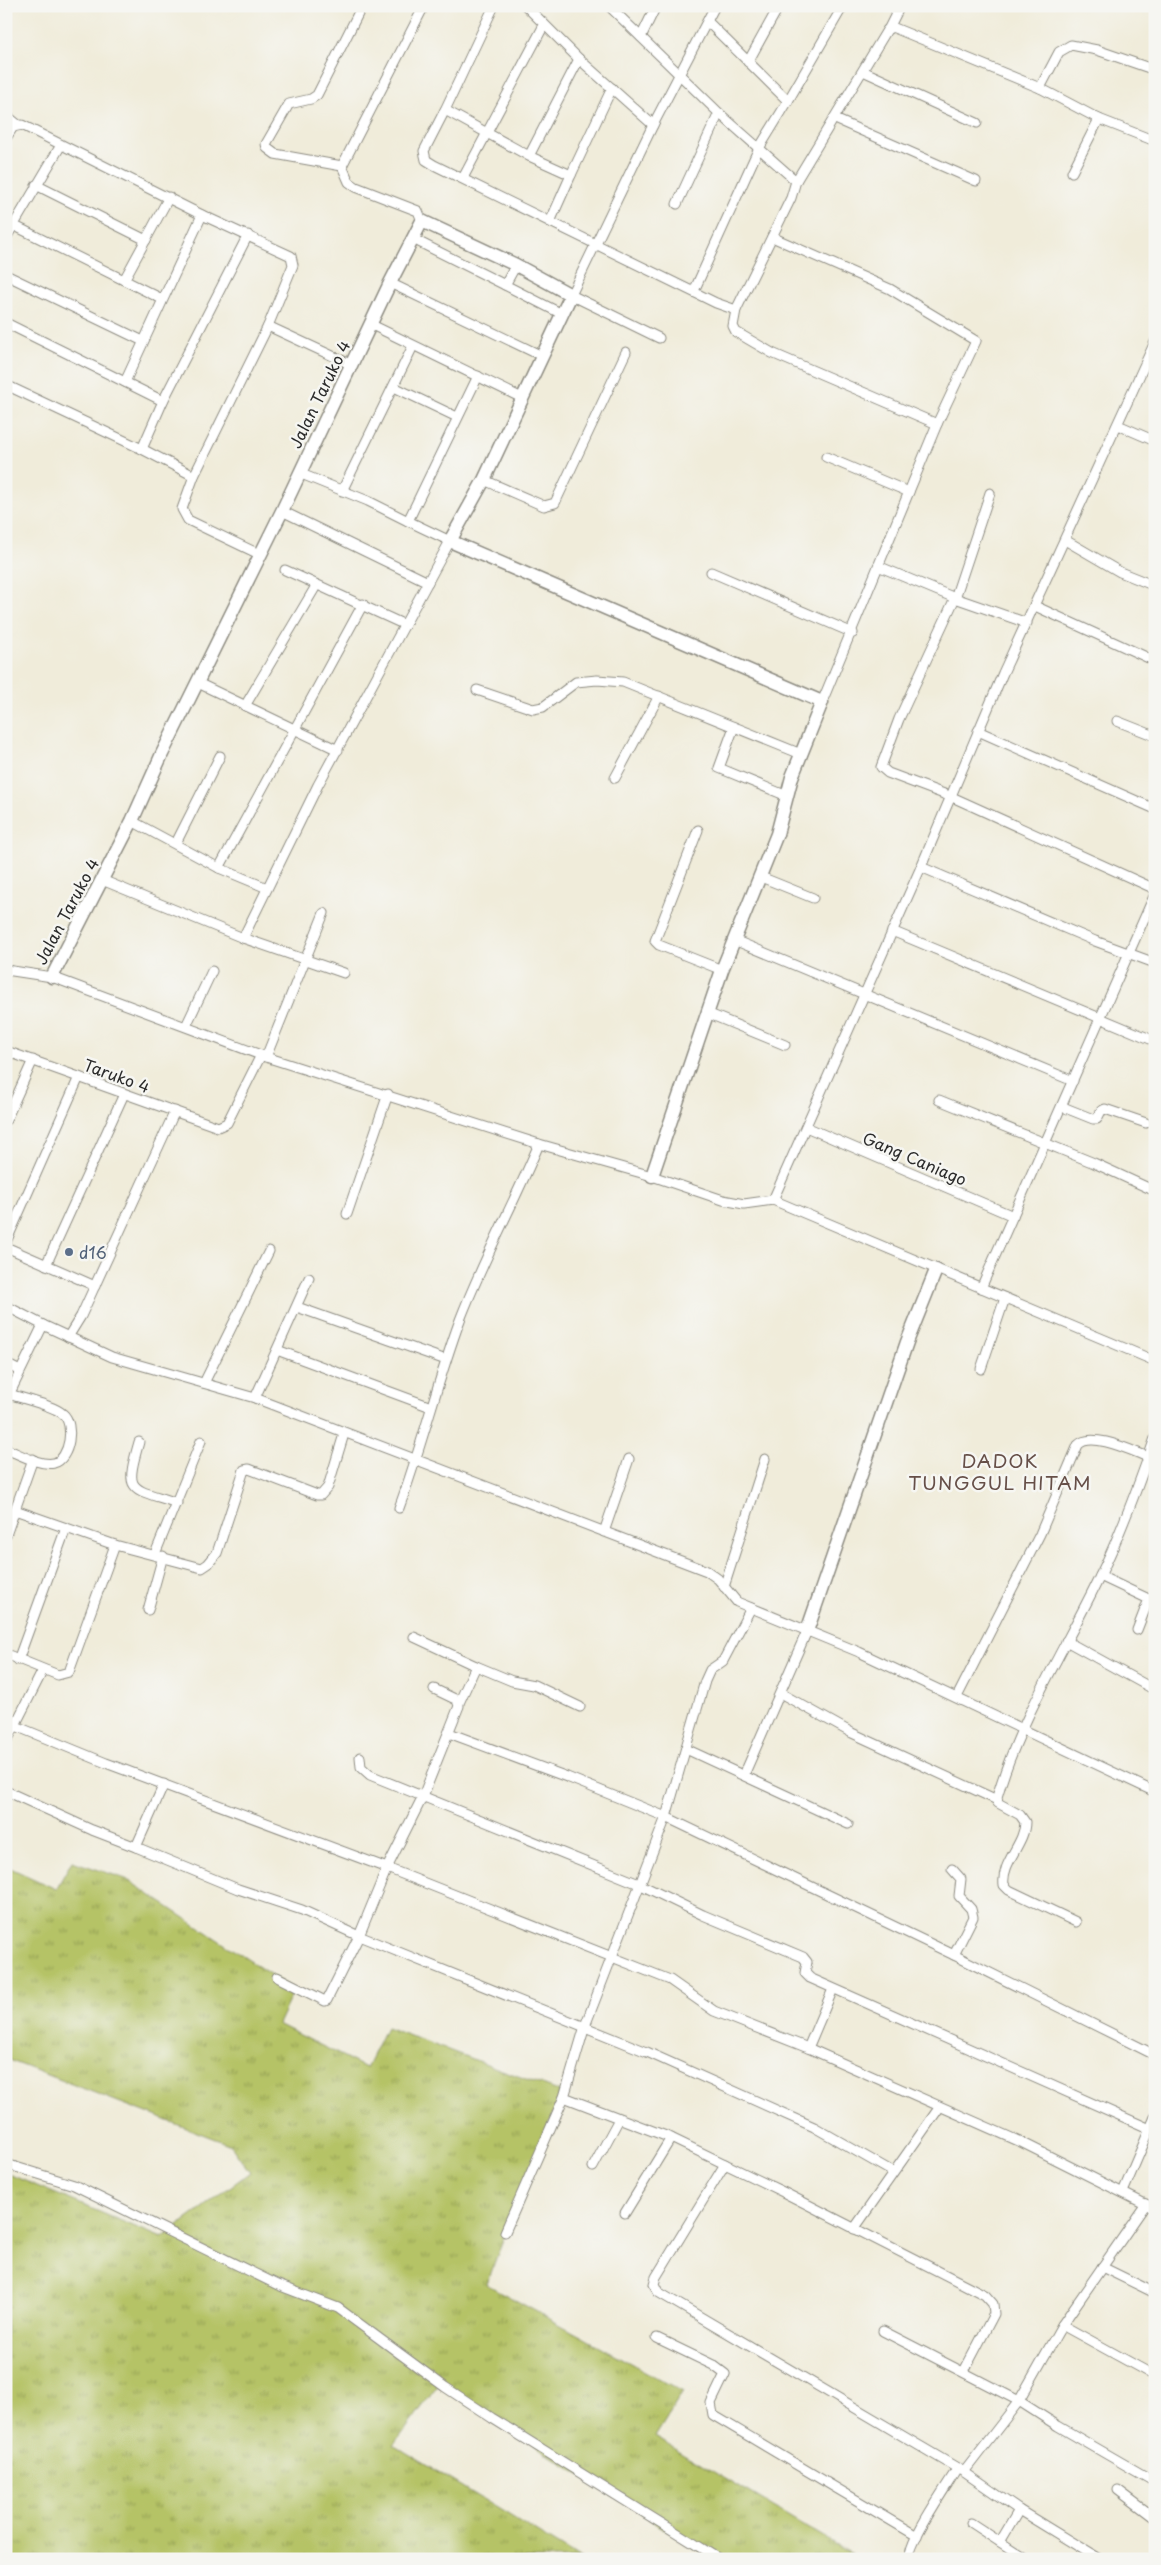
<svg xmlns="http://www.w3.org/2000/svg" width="1161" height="2565" viewBox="0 0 1161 2565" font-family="'Playpen Sans',sans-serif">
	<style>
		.grass { fill: url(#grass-tufts); stroke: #707748 }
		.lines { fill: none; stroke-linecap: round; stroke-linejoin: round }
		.street-casing { stroke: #8e8c82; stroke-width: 11 }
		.secondary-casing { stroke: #8e8c82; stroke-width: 15 }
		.street { stroke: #fff; stroke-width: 9 }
		.secondary { stroke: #fff; stroke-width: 12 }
		.service-dot { fill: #5c6f8a; stroke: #f6f6f2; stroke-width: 2 }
		.labels { text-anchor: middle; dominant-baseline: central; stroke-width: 5; stroke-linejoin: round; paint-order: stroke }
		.street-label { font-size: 16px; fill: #2b2b2b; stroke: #f6f6f2 }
		.service-label { font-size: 16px; fill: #4e5e75; stroke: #f6f6f2; text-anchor: start }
		.quarter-label { font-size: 19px; letter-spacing: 1px; fill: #664f48; stroke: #f6f6f2 }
	</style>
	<defs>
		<pattern id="grass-tufts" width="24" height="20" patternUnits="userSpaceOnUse" patternTransform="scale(1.25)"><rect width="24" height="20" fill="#b5c366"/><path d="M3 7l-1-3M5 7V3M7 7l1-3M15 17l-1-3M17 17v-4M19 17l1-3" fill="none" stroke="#939f54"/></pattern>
	</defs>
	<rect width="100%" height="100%" fill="#f6f6f2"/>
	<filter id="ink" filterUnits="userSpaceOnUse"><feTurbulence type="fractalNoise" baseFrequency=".02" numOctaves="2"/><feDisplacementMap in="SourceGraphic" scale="10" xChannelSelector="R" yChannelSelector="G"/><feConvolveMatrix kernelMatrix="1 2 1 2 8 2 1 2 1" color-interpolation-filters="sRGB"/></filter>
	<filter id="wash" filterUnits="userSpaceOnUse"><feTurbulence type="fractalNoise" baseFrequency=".0096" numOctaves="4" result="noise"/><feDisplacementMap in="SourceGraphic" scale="20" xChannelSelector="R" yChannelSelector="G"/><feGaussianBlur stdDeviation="1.12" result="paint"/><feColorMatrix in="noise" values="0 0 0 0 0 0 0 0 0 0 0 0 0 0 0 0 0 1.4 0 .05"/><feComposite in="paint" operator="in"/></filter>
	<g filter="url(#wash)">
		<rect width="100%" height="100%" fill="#f0ecda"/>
		<path class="grass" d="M72,1861L126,1879L294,1990L278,2024L366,2068L386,2027L561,2092L486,2284L683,2392L655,2437L860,2559H713L439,2384L394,2445L581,2559H6V2173L162,2238L250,2172L231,2145L6,2059V1866L56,1889Z"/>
	</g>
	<g filter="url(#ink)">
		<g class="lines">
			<defs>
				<g id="street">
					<path d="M494,6L445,110L529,156L571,175L550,222"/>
					<path d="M526,6L579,59L653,125"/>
					<path d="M609,6L719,113L796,181L887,30L892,27L1040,88L1099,119L1155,141"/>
					<path d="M708,22L788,101L843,6"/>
					<path d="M889,28L900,6"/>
					<path d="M641,37L656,6"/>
					<path d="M748,62L779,6"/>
					<path d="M863,71L977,123"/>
					<path d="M1040,88L1059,52L1071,45L1097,50L1155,70"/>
					<path d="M445,110L424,151L426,160L434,165L716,303L736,310"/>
					<path d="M6,115L17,124"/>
					<path d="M835,119L976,181"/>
					<path d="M6,138L13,127L22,125L202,215L291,256L293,265L268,326L194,476L182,509L188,520L261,555"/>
					<path d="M529,156L579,59"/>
					<path d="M342,166L275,154L267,148L266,144L289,104L311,99L317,95L362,6"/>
					<path d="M1072,172L1099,119"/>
					<path d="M571,175L612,88"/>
					<path d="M463,178L544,25"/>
					<path d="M796,181L791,198L736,310L733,326L736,332L772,353L937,424"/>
					<path d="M36,185L146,240"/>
					<path d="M677,204L719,113"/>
					<path d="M422,221L418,211L356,187L349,182L342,166L424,6"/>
					<path d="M13,225L162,299"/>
					<path d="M772,237L890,289L976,341L937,424L822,702"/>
					<path d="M6,238L61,145"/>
					<path d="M413,239L505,285"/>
					<path d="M516,265L505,285L562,314"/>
					<path d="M6,275L143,341"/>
					<path d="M124,280L169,197"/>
					<path d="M390,283L542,356"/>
					<path d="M694,291L758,150L788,101"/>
					<path d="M6,323L163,401L142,449"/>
					<path d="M370,324L522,398"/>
					<path d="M268,326L352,365"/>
					<path d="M659,338L571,295L653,125L715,6"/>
					<path d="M125,382L202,215"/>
					<path d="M6,385L142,449L194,476"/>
					<path d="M394,387L457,417"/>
					<path d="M163,401L248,235"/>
					<path d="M1118,425L1155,441"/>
					<path d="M826,457L909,492"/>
					<path d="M299,473L368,501L408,521L478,376"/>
					<path d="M484,480L544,506L555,503L626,352"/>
					<path d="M342,491L413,346"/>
					<path d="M990,493L955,598L899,719L881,767L888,773L952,797L1155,889"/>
					<path d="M282,511L428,582"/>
					<path d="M1065,540L1120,572L1155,586"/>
					<path d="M878,566L955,598L1027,623"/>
					<path d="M285,570L405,625"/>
					<path d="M711,572L853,633"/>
					<path d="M1035,606L1155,661"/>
					<path d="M198,683L338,750"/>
					<path d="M477,690L533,709L543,707L576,682L597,680L623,682L801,754"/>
					<path d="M245,706L316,586"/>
					<path d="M1117,721L1155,736"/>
					<path d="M734,727L719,768L787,796"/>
					<path d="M978,731L1155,809"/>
					<path d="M615,778L659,696"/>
					<path d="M132,821L219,868L267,888"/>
					<path d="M698,830L655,941L659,945L722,970"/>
					<path d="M176,843L220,756"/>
					<path d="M921,867L1095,941L1155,963"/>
					<path d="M219,868L363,604"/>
					<path d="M761,877L813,898"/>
					<path d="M102,880L243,938L318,785L450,541L408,521"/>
					<path d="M892,931L1155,1041"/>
					<path d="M243,938L344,973"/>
					<path d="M734,940L1073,1081"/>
					<path d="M6,970L52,977L266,1057L539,1144L652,1176L723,1200L744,1204L773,1200L1155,1361"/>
					<path d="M707,1013L785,1045"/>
					<path d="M186,1026L212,971"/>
					<path d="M6,1051L218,1127L227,1123L261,1055"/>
					<path d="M266,1057L324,913"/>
					<path d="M939,1100L1094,1163L1155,1191"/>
					<path d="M1063,1107L1093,1119H1097L1101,1111L1105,1109L1146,1123"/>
					<path d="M6,1120L33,1060"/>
					<path d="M806,1127L1013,1216"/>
					<path d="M773,1200L921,867L1003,673L1155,342"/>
					<path d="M347,1214L388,1094"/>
					<path d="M6,1242L79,1077"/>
					<path d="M6,1247L95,1286"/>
					<path d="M46,1265L124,1094"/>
					<path d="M981,1288C1040,1157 1096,1025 1155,894"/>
					<path d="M6,1306L43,1325"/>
					<path d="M297,1307L446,1360"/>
					<path d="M68,1337L81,1316L175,1111"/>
					<path d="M277,1350L431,1407"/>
					<path d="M6,1364L20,1371"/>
					<path d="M981,1369L1005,1298"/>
					<path d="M204,1383L269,1251"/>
					<path d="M255,1398L309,1278"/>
					<path d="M6,1401L43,1325L112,1357L255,1398L707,1571L718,1579L737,1602L859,1652L1155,1792"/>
					<path d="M139,1442C124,1494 130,1487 177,1503"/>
					<path d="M6,1449C19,1454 40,1466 54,1463C70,1459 75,1424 63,1414C53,1405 23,1399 9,1394"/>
					<path d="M399,1508C422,1446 437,1382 460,1320C483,1260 514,1203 539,1144"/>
					<path d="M15,1510L115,1545L202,1568L208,1564L217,1553L244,1470L249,1469L317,1495H321L328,1487L344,1434"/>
					<path d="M604,1532L629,1459"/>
					<path d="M6,1535L33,1459"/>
					<path d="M155,1554L201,1441"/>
					<path d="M1100,1576L1155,1602"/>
					<path d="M724,1587L765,1459"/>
					<path d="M148,1610L163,1556"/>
					<path d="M1137,1630L1149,1599"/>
					<path d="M414,1637L476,1666L512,1681L534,1685L580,1707"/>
					<path d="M1066,1641L1155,1690"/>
					<path d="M6,1654L58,1675L69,1672L115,1545"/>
					<path d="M18,1660L66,1528"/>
					<path d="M782,1694L852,1733L997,1800"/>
					<path d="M957,1697L1040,1534L1078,1445C1091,1431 1132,1451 1148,1457"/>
					<path d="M459,1703L476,1666"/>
					<path d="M6,1722L106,1763L387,1868L423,1796L459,1706L457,1700L434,1689"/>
					<path d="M449,1733L567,1777L666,1817L954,1955L1155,2055"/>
					<path d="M6,1743L43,1670"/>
					<path d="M686,1749L848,1824"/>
					<path d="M360,1757L361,1767L370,1775L639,1884L703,1915L803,1957L807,1962L805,1973L810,1978L1148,2128"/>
					<path d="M744,1775L807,1631"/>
					<path d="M164,1784L136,1847L238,1889L302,1910L359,1936L647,2052L814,2127L893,2172"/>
					<path d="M6,1791L92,1830L136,1847"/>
					<path d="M952,1869L961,1879L959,1896L971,1909L973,1917L954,1955"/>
					<path d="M1076,1922L1009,1890L1004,1885C1001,1862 1025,1844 1025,1822L1020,1815L998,1803L997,1797C1019,1720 1066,1647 1100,1576C1122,1531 1139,1484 1155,1438"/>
					<path d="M277,1977L325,2001L327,2000L359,1936L387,1868L670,1980L714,2011L808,2048L1023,2143L1155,2209"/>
					<path d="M808,2048L833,1989"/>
					<path d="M564,2097L671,2138L783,2192L985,2295L993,2304L994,2314L964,2371"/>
					<path d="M6,2164L74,2185L278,2285L338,2308L445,2387L492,2418L719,2559"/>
					<path d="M725,2164L656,2277L654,2284L658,2292L964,2472L1019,2510L1099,2559"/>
					<path d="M593,2167L619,2119"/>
					<path d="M1123,2192L1155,2117"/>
					<path d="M625,2213L671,2138"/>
					<path d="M854,2229L939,2108"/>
					<path d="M505,2232L564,2097L585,2026L666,1817L705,1681L710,1670L723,1661L751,1608"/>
					<path d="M1102,2267L1153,2292"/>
					<path d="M1062,2325L1155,2376"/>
					<path d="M883,2331L1019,2401L1058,2426L1155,2482"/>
					<path d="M657,2338L713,2365L725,2374L711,2403L713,2415L917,2536"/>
					<path d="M964,2472L1019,2401L1062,2325L1146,2204"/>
					<path d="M1118,2490L1155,2518"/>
					<path d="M971,2523L1026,2559"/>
					<path d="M1000,2542L1019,2510"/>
					<path d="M910,2559C905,2546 948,2484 957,2469"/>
				</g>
				<g id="secondary">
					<path d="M52,977L132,821L162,754L282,511L390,283L422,221L516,265L571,295L484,480L450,541L822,702L792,777L777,834L722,970L652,1176"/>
					<path d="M807,1631L907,1342L936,1270"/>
				</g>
			</defs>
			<use href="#street" class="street-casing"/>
			<use href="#secondary" class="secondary-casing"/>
			<use href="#street" class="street"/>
			<use href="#secondary" class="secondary"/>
		</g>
	</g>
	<circle class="service-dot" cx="69" cy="1252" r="5"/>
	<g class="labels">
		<g class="street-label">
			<text transform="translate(319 394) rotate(-64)">Jalan Taruko 4</text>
			<text transform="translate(66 911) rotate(-62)">Jalan Taruko 4</text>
			<text transform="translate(117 1075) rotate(20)">Taruko 4</text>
			<text transform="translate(915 1158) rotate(23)">Gang Caniago</text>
		</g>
		<g class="service-label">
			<text x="79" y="1252">d16</text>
		</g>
		<g class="quarter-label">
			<text x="1000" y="1460">DADOK<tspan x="1000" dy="22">TUNGGUL HITAM</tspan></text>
		</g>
	</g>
	<rect width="1161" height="2565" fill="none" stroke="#f6f6f2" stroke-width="25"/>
</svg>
